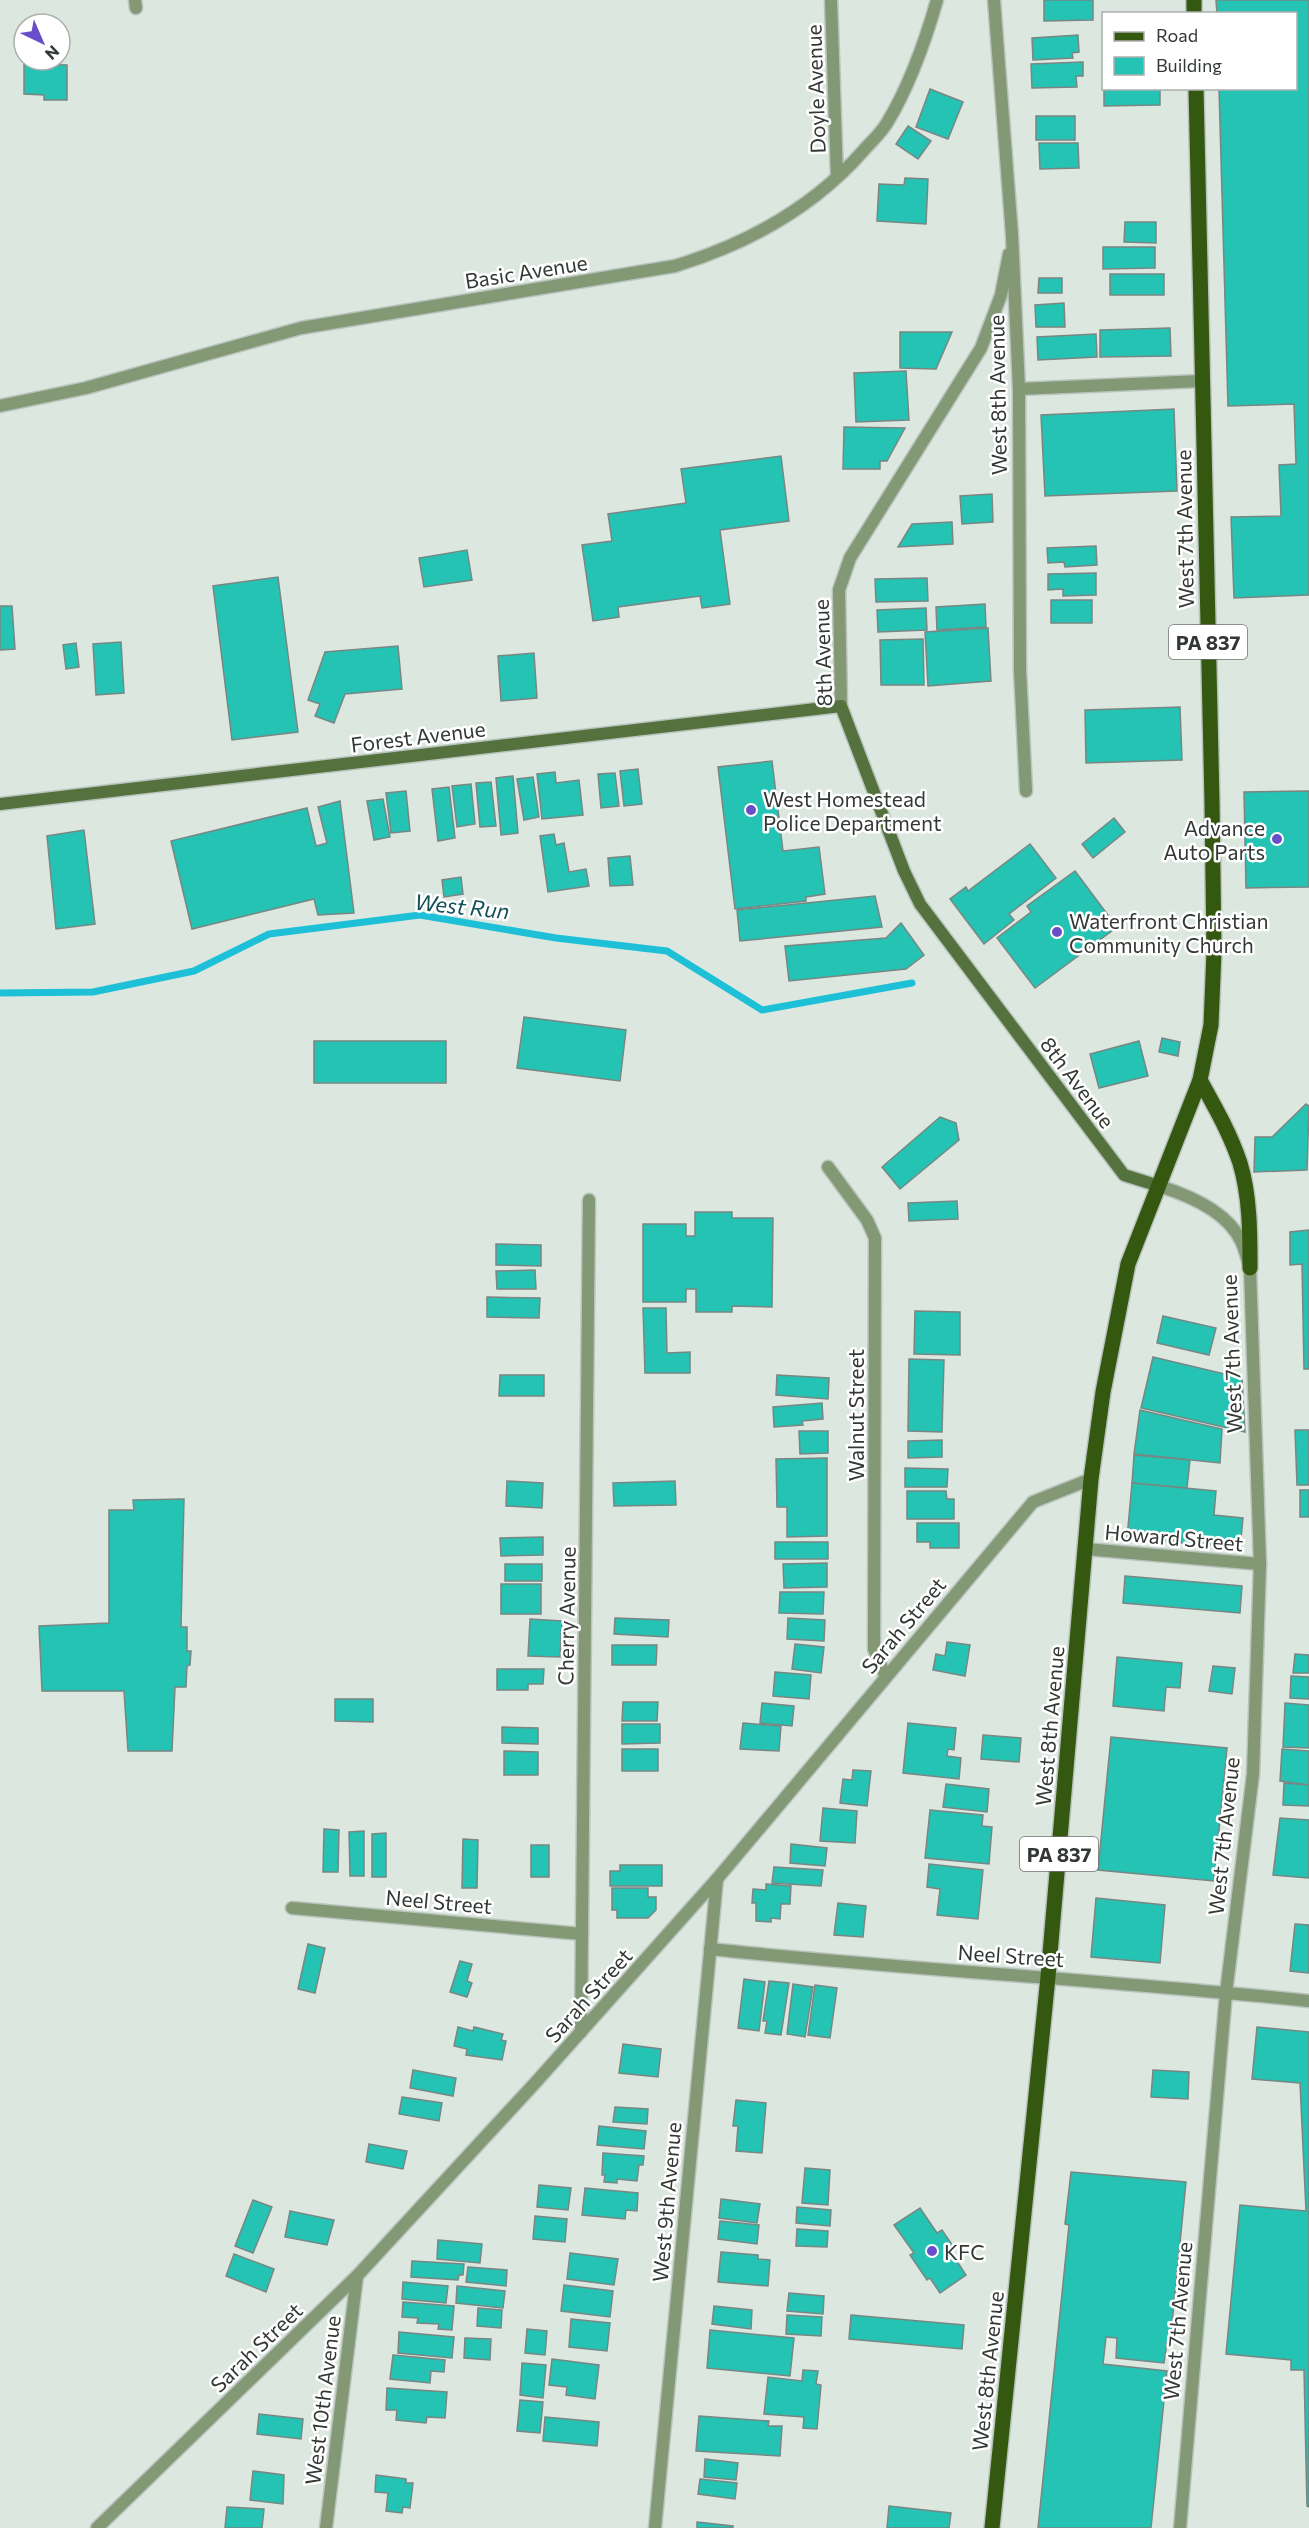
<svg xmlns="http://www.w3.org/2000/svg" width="1309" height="2528" viewBox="0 0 1309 2528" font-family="Commissioner,sans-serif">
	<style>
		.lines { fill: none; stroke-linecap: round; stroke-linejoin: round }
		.stream { stroke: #1ec0d7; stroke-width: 7 }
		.building { fill: #24c3b3; stroke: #788784; stroke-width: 1.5 }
		.street-casing { stroke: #b9c4bd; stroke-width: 15 }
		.secondary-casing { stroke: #b9c4bd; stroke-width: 15 }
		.primary-casing { stroke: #b9c4bd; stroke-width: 18 }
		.street { stroke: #839874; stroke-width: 12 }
		.secondary { stroke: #55723e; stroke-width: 12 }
		.primary { stroke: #355810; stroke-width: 15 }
		.poi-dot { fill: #684fc9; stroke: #fff; stroke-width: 2 }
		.labels { text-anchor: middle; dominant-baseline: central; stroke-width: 5; stroke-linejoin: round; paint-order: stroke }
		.shield { fill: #fff; stroke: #707472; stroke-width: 1.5 }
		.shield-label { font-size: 20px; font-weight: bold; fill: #333835 }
		.street-label { font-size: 21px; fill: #333835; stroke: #fff }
		.poi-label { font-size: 21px; fill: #333835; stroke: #fff; text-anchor: start }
		.water-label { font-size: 22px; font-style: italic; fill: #13515a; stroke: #fff }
	</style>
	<rect width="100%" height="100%" fill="#dbe7df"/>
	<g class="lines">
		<path class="stream" d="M0,993L93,992L194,971L269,934L420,915L556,938L667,951L762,1010L912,983"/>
	</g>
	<g class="building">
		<path d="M1044,0H1093V20L1044,21Z"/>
		<path d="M1216,0H1309V595L1234,598L1231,517L1281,516L1279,465L1296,464L1294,404L1228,406L1219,88H1296V14H1217Z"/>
		<path d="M1078,35L1079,52L1072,53L1073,58L1033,60L1032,38Z"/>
		<path d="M1083,62V76H1076L1077,87L1032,88L1031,64Z"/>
		<path d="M24,64L67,65V100H44V95L24,94Z"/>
		<path d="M1104,88H1160V105L1104,106Z"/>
		<path d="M930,89L963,102L948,139L916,127Z"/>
		<rect x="1036" y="116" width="39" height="24"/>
		<path d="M908,126L931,141L918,159L896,144Z"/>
		<path d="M1039,143H1078L1079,168L1040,169Z"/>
		<path d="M905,178L928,179L926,224L877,221L879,184L904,185Z"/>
		<path d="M1125,222H1156V243L1124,242Z"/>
		<path d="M1103,247H1155V268L1103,269Z"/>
		<rect x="1110" y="274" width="54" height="21"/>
		<path d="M1039,278H1062V293H1038Z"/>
		<path d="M1064,303L1065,327H1036L1035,305Z"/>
		<path d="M1170,328L1171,356L1100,357V330Z"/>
		<path d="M900,332H952L936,369L900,368Z"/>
		<path d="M1096,334L1097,357L1038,360L1037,337Z"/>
		<path d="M906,371L909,420L856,422L854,373Z"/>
		<path d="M1174,409L1177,491L1045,496L1041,415Z"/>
		<path d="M844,427L905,428L887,461H880V469H843Z"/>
		<path d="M781,456L789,521L720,530L730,604L702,608L700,596L618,607L619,617L593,621L582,545L612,541L608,514L686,503L681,469Z"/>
		<path d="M992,494L993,522L962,524L960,496Z"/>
		<path d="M952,522L953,544L898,547L912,524Z"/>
		<path d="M1096,546L1097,565L1065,567L1064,562L1048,563L1047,548Z"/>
		<path d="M467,550L472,580L424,587L419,558Z"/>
		<path d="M1096,573V595L1063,596V589L1048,590V574Z"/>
		<path d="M278,577L298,732L232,740L213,586Z"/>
		<path d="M927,578L928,601L876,602L875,579Z"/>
		<rect x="1051" y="600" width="41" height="23"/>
		<path d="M985,604L986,627L937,630L936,607Z"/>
		<path d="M0,606H12L15,649L0,650Z"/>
		<path d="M926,608L927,630L878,632L877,610Z"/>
		<path d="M988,628L991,681L928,686L925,632Z"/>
		<path d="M923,639L924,685H881L880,640Z"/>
		<path d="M121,642L124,693L96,695L93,644Z"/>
		<path d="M76,643L79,667L66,669L63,645Z"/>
		<path d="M398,646L402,689L345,694L334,723L315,716L320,704L308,700L325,652Z"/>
		<path d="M534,653L537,698L501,701L498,656Z"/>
		<path d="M1180,707L1182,760L1086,763L1085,710Z"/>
		<path d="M772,761L783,851L819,847L825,894L806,897V901L735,909L718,767Z"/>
		<path d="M638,769L642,804L624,806L620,771Z"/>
		<path d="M555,772L556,783L579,780L583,815L542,819L537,774Z"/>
		<path d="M615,773L619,806L601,808L598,774Z"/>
		<path d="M513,776L518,833L501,835L496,778Z"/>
		<path d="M533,777L539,817L524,820L517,779Z"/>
		<path d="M491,782L496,826L480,827L476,783Z"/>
		<path d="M471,784L475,824L457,827L452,786Z"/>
		<path d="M449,787L455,838L438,841L432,789Z"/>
		<path d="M406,791L410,831L391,833L386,793Z"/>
		<path d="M1309,791V887L1246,888L1244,792Z"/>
		<path d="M383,799L390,837L374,840L367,801Z"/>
		<path d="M340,801L354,913L318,915L314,899L192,929L171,841L307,808L316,846L327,843L318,807Z"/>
		<path d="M1114,818L1125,832L1093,858L1082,844Z"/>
		<path d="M84,830L95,924L56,929L47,836Z"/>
		<path d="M554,834L556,845L564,843L569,872L586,869L589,886L548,892L540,836Z"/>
		<path d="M1030,844L1056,878L1009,914L1014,920L984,944L950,899L966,887L968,891Z"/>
		<path d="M630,856L633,885L610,886L608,858Z"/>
		<path d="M1075,871L1117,927L1035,988L997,938L1031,912L1027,906Z"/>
		<path d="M461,877L463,894L444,897L442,880Z"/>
		<path d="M875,896L882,927L740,941L737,910Z"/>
		<path d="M901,923L924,955L906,969L789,981L785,946L886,938Z"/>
		<path d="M524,1017L626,1030L620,1081L517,1068Z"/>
		<path d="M1162,1038L1180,1042L1178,1056L1159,1052Z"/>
		<rect x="314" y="1041" width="132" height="42"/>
		<path d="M1139,1041L1148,1076L1099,1088L1090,1054Z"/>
		<path d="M1306,1104L1309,1106L1307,1170L1254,1172L1255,1137H1272Z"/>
		<path d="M940,1117L956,1123L959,1140L900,1189L882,1167Z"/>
		<path d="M957,1201L958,1219L909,1221L908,1203Z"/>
		<path d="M695,1212H732V1218H773L772,1307L732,1306V1312H696V1289H686V1302H643V1224H686V1236H695Z"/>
		<path d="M1309,1230V1369H1304L1302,1264L1290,1265V1232Z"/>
		<path d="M496,1244L541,1245V1266L496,1265Z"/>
		<path d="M535,1270L536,1289H497L496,1271Z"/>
		<path d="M487,1297L540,1298L539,1318L487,1317Z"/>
		<path d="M643,1308H666L667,1353L690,1352V1373H645Z"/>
		<path d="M915,1311L960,1312V1355L914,1354Z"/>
		<path d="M1163,1316L1216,1328L1209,1355L1157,1343Z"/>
		<path d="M1153,1357L1242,1378L1245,1432L1141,1408Z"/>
		<path d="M909,1359L944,1360L942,1432L908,1431Z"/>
		<path d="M500,1375H544V1396H499Z"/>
		<path d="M777,1375L829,1378L828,1399L776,1395Z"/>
		<path d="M822,1403L823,1419L802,1421L803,1425L774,1427L773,1407Z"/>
		<path d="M1140,1410L1222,1429L1220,1463L1134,1454Z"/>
		<path d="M1295,1430H1309V1485H1297Z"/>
		<path d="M799,1431H828V1453L800,1454Z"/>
		<path d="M942,1440V1457L908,1458V1441Z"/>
		<path d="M1134,1455L1190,1460L1187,1488L1132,1483Z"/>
		<path d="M827,1458V1536L787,1537V1507H777L776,1459Z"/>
		<path d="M905,1468L948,1469L947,1487H905Z"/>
		<path d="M507,1481L543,1483L542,1508L506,1506Z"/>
		<path d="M675,1481L676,1505L614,1506L613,1483Z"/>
		<path d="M1132,1483L1216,1491L1214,1515L1243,1518L1240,1548L1127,1538Z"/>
		<rect x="1300" y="1490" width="9" height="27"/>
		<path d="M907,1491H946L947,1499H954V1519H907Z"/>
		<path d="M184,1499L181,1627H187V1651H191L190,1665L187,1666L186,1687H175L172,1751H128L124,1691H42L39,1626L109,1623V1510H134L133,1500Z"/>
		<path d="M917,1523H959V1548H930V1542H917Z"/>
		<path d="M543,1537V1555L501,1556L500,1538Z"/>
		<rect x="775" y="1542" width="53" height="17"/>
		<path d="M827,1563V1587L784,1588L783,1564Z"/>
		<rect x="505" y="1564" width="37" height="17"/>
		<path d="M1125,1576L1242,1586L1240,1613L1123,1603Z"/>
		<rect x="501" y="1584" width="40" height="30"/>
		<path d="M780,1592H824L823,1614L779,1613Z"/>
		<path d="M615,1618L669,1620L668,1637L614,1634Z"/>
		<path d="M788,1618L825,1620L824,1641L787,1639Z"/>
		<path d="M530,1619L562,1621L560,1657L528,1656Z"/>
		<path d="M947,1642L970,1645L965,1676L933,1670L936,1654L945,1656Z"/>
		<path d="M795,1644L824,1647L821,1673L792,1669Z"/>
		<path d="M612,1645H657L656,1665H612Z"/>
		<path d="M1295,1654L1309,1655V1673H1293Z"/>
		<path d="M1117,1657L1182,1663L1180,1688L1166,1687L1164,1711L1113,1706Z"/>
		<path d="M1213,1666L1235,1668L1232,1694L1209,1691Z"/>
		<path d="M497,1669H544L543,1684H528V1690H497Z"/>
		<path d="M775,1672L811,1675L809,1699L773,1696Z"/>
		<path d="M1291,1676L1309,1677V1699L1290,1698Z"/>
		<path d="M335,1699H373V1722L335,1721Z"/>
		<path d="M623,1702H658L657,1721H622Z"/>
		<path d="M762,1703L794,1706L792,1726L760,1723Z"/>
		<path d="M1285,1703L1309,1705V1748L1283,1747Z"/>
		<path d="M743,1723L781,1726L779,1751L740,1749Z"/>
		<path d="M908,1723L956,1728L954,1750L948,1749L947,1756L961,1758L959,1779L903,1773Z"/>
		<path d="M622,1724H660V1743L622,1744Z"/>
		<path d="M502,1727L538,1728V1744L502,1743Z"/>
		<path d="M983,1735L1021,1738L1019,1762L981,1759Z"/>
		<path d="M1111,1737L1227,1748L1214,1881L1098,1870Z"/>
		<rect x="622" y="1749" width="36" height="22"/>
		<path d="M1282,1749L1309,1751V1785L1280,1781Z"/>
		<path d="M504,1751L538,1752V1775H504Z"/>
		<path d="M853,1770L871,1771L867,1806L840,1803L843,1779L852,1780Z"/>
		<path d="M1284,1783L1309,1785V1806L1283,1805Z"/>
		<path d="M946,1784L989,1789L987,1812L943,1807Z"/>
		<path d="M823,1808L857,1811L855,1843L820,1841Z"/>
		<path d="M930,1810L983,1815L982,1826L992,1827L989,1864L925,1858Z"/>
		<path d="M1280,1818L1309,1820V1878L1273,1875Z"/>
		<path d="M324,1829L339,1830L338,1872H323Z"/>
		<path d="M364,1831V1876H350L349,1832Z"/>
		<path d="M386,1833V1877H372V1834Z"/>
		<path d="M463,1839L478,1840L477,1888H462Z"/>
		<path d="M791,1844L827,1848L825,1866L790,1863Z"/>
		<rect x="531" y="1845" width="18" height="32"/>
		<path d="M929,1864L983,1870L978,1919L937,1915L940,1889L927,1887Z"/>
		<path d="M620,1865H662V1886H610V1871H620Z"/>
		<path d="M774,1867L823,1870L821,1886L772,1883Z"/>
		<path d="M766,1884L791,1886L790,1904H781L780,1919L771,1918V1922L756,1921V1903H752L753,1889L766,1890Z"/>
		<path d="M612,1888H648V1897H656V1910L648,1918H617V1910H612Z"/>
		<path d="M1096,1898L1165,1905L1160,1963L1091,1957Z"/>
		<path d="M838,1903L866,1906L863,1937L834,1935Z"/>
		<path d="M1295,1924L1309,1925V1973L1290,1971Z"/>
		<path d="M308,1944L325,1948L315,1993L298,1989Z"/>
		<path d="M460,1961L472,1964L467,1981L472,1983L467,1997L450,1992Z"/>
		<path d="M744,1979L765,1982L759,2031L738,2028Z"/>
		<path d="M769,1981L789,1983L781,2035L765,2033L767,2021H763Z"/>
		<path d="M793,1984L813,1987L805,2037L787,2034Z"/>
		<path d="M815,1985L837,1988L830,2038L808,2035Z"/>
		<path d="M458,2027L473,2031L474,2027L503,2034L501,2040L506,2041L502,2060L466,2055L467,2049L454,2046Z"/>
		<path d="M1257,2027L1309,2032V2507L1307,2506L1304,2370H1291V2360L1226,2354L1240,2205L1306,2211L1300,2083L1252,2079Z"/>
		<path d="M623,2044L661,2049L658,2077L619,2073Z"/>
		<path d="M413,2070L456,2078L453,2096L410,2088Z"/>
		<path d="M1153,2070L1189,2072L1188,2099L1151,2097Z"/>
		<path d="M402,2097L442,2103L439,2121L399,2114Z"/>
		<path d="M736,2100L766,2103L762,2153L736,2151L738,2126H733Z"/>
		<path d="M615,2107L648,2109L647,2124L613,2122Z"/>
		<path d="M599,2126L646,2131L644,2149L597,2145Z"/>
		<path d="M369,2144L407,2151L403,2169L366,2162Z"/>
		<path d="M603,2153L644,2156L643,2165H639L637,2181L617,2179V2183L604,2182L605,2175H602Z"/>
		<path d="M805,2168L830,2170L828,2205L802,2203Z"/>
		<path d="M1071,2172L1186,2182L1170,2344L1167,2343L1164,2363L1116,2358L1117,2338L1106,2337L1103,2364L1167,2371L1151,2528H1038L1069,2225L1065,2224Z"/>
		<path d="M539,2185L571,2188L568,2210L537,2207Z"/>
		<path d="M585,2188L638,2193L637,2211L626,2210L625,2219L582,2215Z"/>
		<path d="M721,2199L760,2204L757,2223L719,2218Z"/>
		<path d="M253,2200L272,2207L253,2253L235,2246Z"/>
		<path d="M797,2207L831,2210L830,2226L796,2223Z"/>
		<path d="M920,2208L937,2233L942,2230L955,2249L951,2252L966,2275L940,2293L930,2278L927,2280L910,2255L914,2253L894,2225Z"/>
		<path d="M290,2211L334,2220L327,2245L285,2237Z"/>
		<path d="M535,2216L567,2219L565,2242L533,2239Z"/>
		<path d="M720,2221L759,2225L757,2244L718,2239Z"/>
		<path d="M797,2229L828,2231L827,2247L796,2246Z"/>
		<path d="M438,2240L482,2244L480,2263L437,2259Z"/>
		<path d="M721,2252L758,2255V2259L770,2260L768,2286L718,2282Z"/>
		<path d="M570,2253L618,2259L614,2285L567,2279Z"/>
		<path d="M234,2254L274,2269L266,2292L226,2276Z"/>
		<path d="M412,2261L464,2264L463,2275H459L458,2280L411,2277Z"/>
		<path d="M468,2267L507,2270L506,2286L466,2282Z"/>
		<path d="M403,2282L448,2286L446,2303L402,2299Z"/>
		<path d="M564,2285L613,2291L610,2317L561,2311Z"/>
		<path d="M457,2286L505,2291L503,2308L456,2303Z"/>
		<path d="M789,2293L824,2296L823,2314L787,2311Z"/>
		<path d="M403,2302L454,2306L452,2330L438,2329L439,2324L417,2323L418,2318L402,2317Z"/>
		<path d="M714,2306L752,2310L751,2329L712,2324Z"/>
		<path d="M478,2308L502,2310L501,2328L477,2326Z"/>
		<path d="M787,2315L822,2317L821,2336L786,2334Z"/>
		<path d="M851,2315L964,2325L962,2349L849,2339Z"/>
		<path d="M571,2319L610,2323L607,2351L569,2347Z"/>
		<path d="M527,2329L547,2331L545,2355L525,2353Z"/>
		<path d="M710,2330L794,2338L790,2376L707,2368Z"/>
		<path d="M399,2332L454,2337L452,2358L398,2353Z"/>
		<path d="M465,2338L491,2339L490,2360L464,2358Z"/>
		<path d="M393,2355L445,2360L444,2372L431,2371L430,2383L390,2379Z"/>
		<path d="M552,2359L599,2365L595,2399L566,2395L567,2387L549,2385Z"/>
		<path d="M522,2363L546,2365L543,2398L520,2395Z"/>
		<path d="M803,2370L818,2371L816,2384L821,2385L817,2429L803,2428L804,2417L764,2414L768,2377L802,2381Z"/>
		<path d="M387,2388L447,2392L445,2418L427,2417L426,2423L396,2420L397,2410H386Z"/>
		<path d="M520,2400L543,2402L540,2433L517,2431Z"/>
		<path d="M259,2414L303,2419L301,2439L257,2434Z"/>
		<path d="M699,2416L769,2421L768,2426H782L780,2456L696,2451Z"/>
		<path d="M545,2417L599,2422L597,2446L543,2441Z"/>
		<path d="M705,2459L738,2463L736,2480L704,2477Z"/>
		<path d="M253,2471L284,2475L283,2504L250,2500Z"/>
		<path d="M376,2475L406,2479V2483H413L410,2508L403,2507L402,2513L386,2511L388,2493L375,2492Z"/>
		<path d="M700,2479L737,2483L735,2499L698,2494Z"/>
		<path d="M889,2506L951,2513L949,2528H887Z"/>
		<path d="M227,2507L264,2509L262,2528H225Z"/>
		<path d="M697,2522L733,2526V2528H697Z"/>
	</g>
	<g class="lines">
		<defs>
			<g id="street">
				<path d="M135,0L136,8"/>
				<path d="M831,0L837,177"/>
				<path d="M994,0L1012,235L1019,389L1020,670L1026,791"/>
				<path d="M1019,389L1201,381"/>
				<path d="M0,406L86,388L301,328L675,266C747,244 814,207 864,150C871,142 881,133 887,123C910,85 925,42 937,0"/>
				<path d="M841,706L839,590L850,558L981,348L1001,295L1009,254"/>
				<path d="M828,1167L867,1220L875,1238L874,1649L885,1675"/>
				<path d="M1159,1186C1188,1195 1227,1211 1241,1241C1245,1249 1247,1259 1250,1268L1260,1564L1253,1774L1226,1993L1180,2528"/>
				<path d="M1085,1549L1260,1564"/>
				<path d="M292,1908L582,1934"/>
				<path d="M710,1949C909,1970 1109,1980 1309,2001"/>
				<path d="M581,2032L589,1200"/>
				<path d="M97,2528L357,2276L536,2082L717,1879L1033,1502L1091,1479"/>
				<path d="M326,2528L357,2276"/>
				<path d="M655,2528L717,1879"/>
			</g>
			<path id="secondary" d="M0,804L841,706L904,871L920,904L1124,1175L1159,1186"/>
			<g id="primary">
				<path d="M1194,0V14"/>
				<path d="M1200,1080C1215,1107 1230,1133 1240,1163C1250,1196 1250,1234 1250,1268"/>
				<path d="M992,2528L1048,1977L1091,1479L1103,1392L1128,1264L1200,1080L1211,1025L1214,952L1212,802L1196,88"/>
			</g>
		</defs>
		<use href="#street" class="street-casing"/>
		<use href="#secondary" class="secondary-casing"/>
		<use href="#primary" class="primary-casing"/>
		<use href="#street" class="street"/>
		<use href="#secondary" class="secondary"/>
		<use href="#primary" class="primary"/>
	</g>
	<g class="poi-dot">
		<circle cx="751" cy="810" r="6"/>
		<circle cx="1277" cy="839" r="6"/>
		<circle cx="1057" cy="932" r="6"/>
		<circle cx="932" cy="2251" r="6"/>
	</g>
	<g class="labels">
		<g class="shield">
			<rect x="1169" y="625" width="78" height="34" rx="4.5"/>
			<rect x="1020" y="1837" width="78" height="34" rx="4.5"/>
		</g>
		<g class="shield-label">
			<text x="1208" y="642">PA 837</text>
			<text x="1059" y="1854">PA 837</text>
		</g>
		<g class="street-label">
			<text transform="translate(815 89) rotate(-92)">Doyle Avenue</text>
			<text transform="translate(526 271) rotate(-9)">Basic Avenue</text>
			<text transform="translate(997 395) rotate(-91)">West 8th Avenue</text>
			<text transform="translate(1184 529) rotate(-91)">West 7th Avenue</text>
			<text transform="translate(822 653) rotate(-92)">8th Avenue</text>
			<text transform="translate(418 736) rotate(-7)">Forest Avenue</text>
			<text transform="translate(1078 1082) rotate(53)">8th Avenue</text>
			<text transform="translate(1231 1354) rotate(-92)">West 7th Avenue</text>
			<text transform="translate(855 1415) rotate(-90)">Walnut Street</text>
			<text transform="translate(1174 1537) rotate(5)">Howard Street</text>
			<text transform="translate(566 1616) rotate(-89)">Cherry Avenue</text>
			<text transform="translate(903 1625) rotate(-50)">Sarah Street</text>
			<text transform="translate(1049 1726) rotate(-85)">West 8th Avenue</text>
			<text transform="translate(1223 1836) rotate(-84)">West 7th Avenue</text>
			<text transform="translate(439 1901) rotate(5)">Neel Street</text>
			<text transform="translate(1011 1955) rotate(4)">Neel Street</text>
			<text transform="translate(588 1995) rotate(-48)">Sarah Street</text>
			<text transform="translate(666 2202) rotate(-85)">West 9th Avenue</text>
			<text transform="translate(1177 2321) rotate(-85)">West 7th Avenue</text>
			<text transform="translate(256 2347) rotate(-44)">Sarah Street</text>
			<text transform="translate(987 2371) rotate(-84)">West 8th Avenue</text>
			<text transform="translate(322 2400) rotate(-83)">West 10th Avenue</text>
		</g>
		<g class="poi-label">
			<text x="763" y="798">West Homestead<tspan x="763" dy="24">Police Department</tspan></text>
			<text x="1265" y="827" text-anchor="end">Advance<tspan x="1265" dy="24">Auto Parts</tspan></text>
			<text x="1069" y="920">Waterfront Christian<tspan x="1069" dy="24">Community Church</tspan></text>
			<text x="944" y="2251">KFC</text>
		</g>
		<g class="water-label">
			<text transform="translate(462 906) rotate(6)">West Run</text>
		</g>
	</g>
	<rect x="1102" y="12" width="195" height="78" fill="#ffffff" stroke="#adafae" stroke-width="1.5"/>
	<rect x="1114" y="32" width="30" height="9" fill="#355810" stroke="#adafae" stroke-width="1.5"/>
	<text x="1156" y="42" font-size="18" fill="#333835">Road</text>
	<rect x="1114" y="57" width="30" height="18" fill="#24c3b3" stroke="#adafae" stroke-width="1.5"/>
	<text x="1156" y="72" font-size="18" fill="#333835">Building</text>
	<g transform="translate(42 42) rotate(136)"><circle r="28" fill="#ffffff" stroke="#adafae" stroke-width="1.5"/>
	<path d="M0-4.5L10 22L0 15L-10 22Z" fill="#684fc9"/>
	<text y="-9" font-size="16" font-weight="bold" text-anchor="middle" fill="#333835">N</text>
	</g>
</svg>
